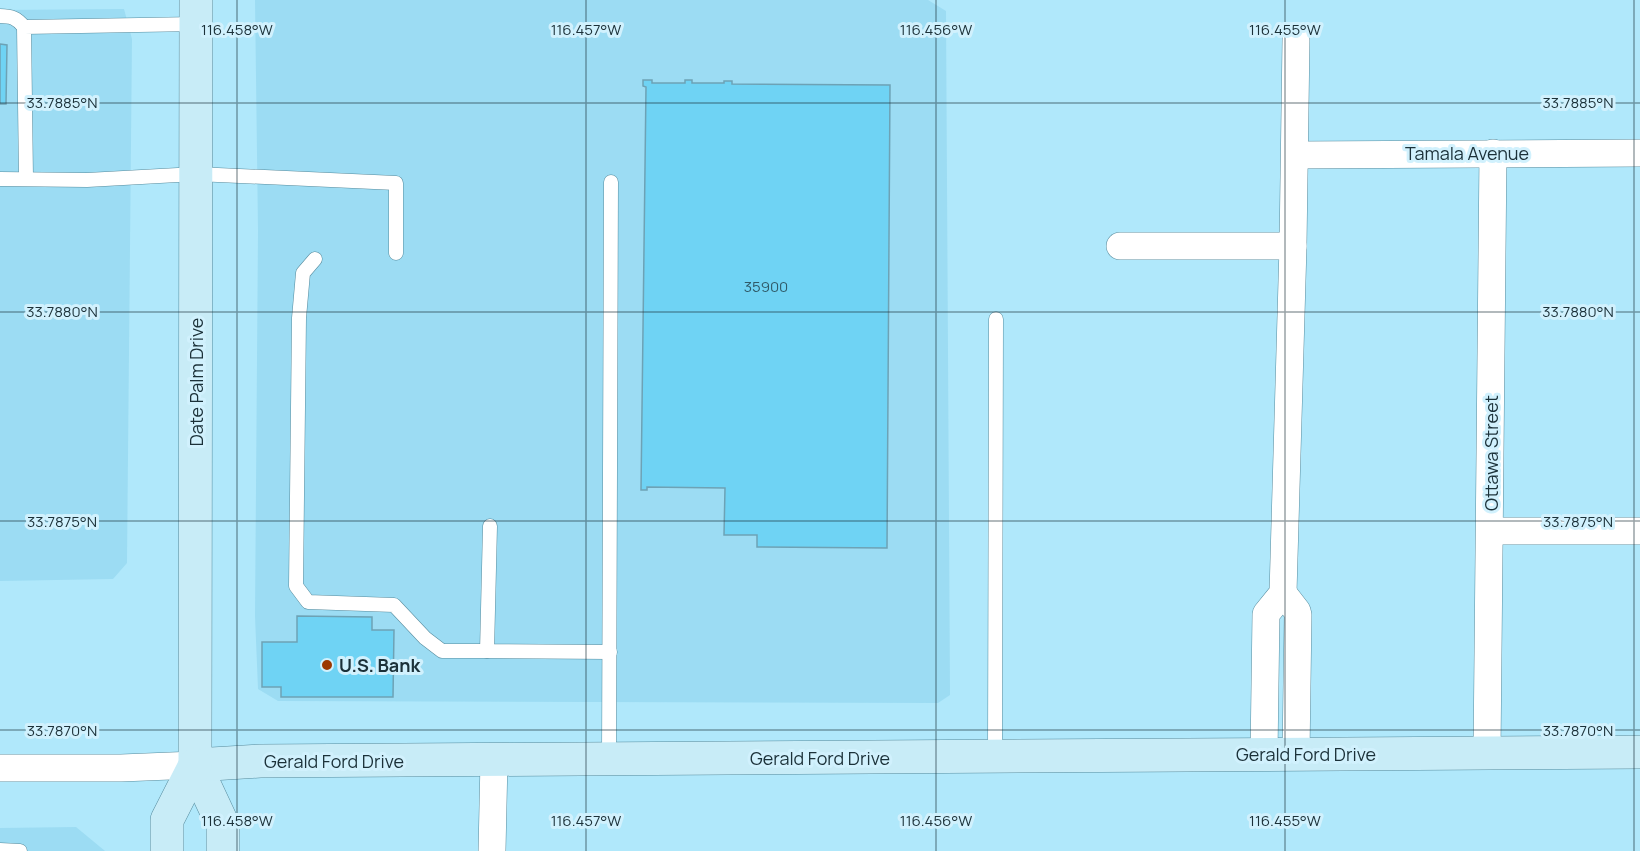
<svg xmlns="http://www.w3.org/2000/svg" width="1640" height="851" viewBox="0 0 1640 851" font-family="Manrope,sans-serif">
	<style>
		.built { fill: #9cdcf3 }
		.building { fill: #6fd3f4; stroke: #6da2b5; stroke-width: 1.5 }
		.lines { fill: none; stroke-linecap: round; stroke-linejoin: round }
		.lane-casing { stroke: #578c9e; stroke-width: 15 }
		.street-casing { stroke: #578c9e; stroke-width: 28 }
		.secondary-casing { stroke: #578c9e; stroke-width: 34 }
		.lane { stroke: #fff; stroke-width: 14 }
		.street { stroke: #fff; stroke-width: 27 }
		.secondary { stroke: #c8ecf7; stroke-width: 33 }
		.ticks { fill: none; stroke: #1b3139; stroke-width: 1.5; stroke-opacity: 0.45 }
		.poi-dot { fill: #9c3800; stroke: #d1f1fd; stroke-width: 2 }
		.labels { text-anchor: middle; dominant-baseline: central; stroke-width: 6; stroke-linejoin: round; paint-order: stroke }
		.number-label { font-size: 15px; fill: #305a68 }
		.street-label { font-size: 18px; fill: #1b3139; stroke: #d1f1fd }
		.poi-label { font-size: 18px; font-weight: bold; fill: #1b3139; stroke: #d1f1fd; text-anchor: start }
		.ticks-label { font-size: 15px; text-anchor: middle; fill: #1b3139; stroke: #d1f1fd; stroke-width: 6; stroke-linejoin: round; paint-order: stroke }
	</style>
	<rect width="100%" height="100%" fill="#b0e8fb"/>
	<g class="built">
		<path d="M255,0H928L946,11L950,695L938,703L278,701L258,689L255,616L258,231Z"/>
		<path d="M124,9L132,39L127,563L113,579L0,581V10Z"/>
		<path d="M76,827L105,851H0V828Z"/>
	</g>
	<g class="building">
		<path d="M0,44L7,45L6,104H0Z"/>
		<path d="M643,80H652V83H685V80H692V83H724V81H732V84L890,85L887,548L757,547V535H724L725,488L647,487V490H641L646,87L643,86Z"/>
		<path d="M297,616L372,617V630H394L393,697H281V687H262V642H297Z"/>
	</g>
	<g class="lines">
		<defs>
			<g id="lane">
				<path d="M0,16C11,16 17,18 24,27"/>
				<path d="M26,178L24,27L196,24"/>
				<path d="M0,179L87,180L196,174L396,183V253"/>
				<path d="M315,259L303,273L299,318L296,586L308,602L394,605L425,638L442,651H487"/>
				<path d="M490,526L487,651L610,652"/>
				<path d="M995,756L996,319"/>
				<path d="M609,759L611,182"/>
				<path d="M0,850L20,851"/>
			</g>
			<g id="street">
				<path d="M1295,155L1640,153"/>
				<path d="M1120,246H1293"/>
				<path d="M1491,531H1640"/>
				<path d="M1283,593L1297,611L1298,615L1296,754"/>
				<path d="M1487,753L1493,153"/>
				<path d="M1264,754L1266,614L1283,593L1293,246L1296,40"/>
				<path d="M0,768H121L195,765"/>
				<path d="M492,851L494,760"/>
			</g>
			<g id="secondary">
				<path d="M196,0L195,765L223,825V851"/>
				<path d="M195,765L260,761L1640,752"/>
				<path d="M167,851V820L195,765"/>
			</g>
		</defs>
		<use href="#lane" class="lane-casing"/>
		<use href="#street" class="street-casing"/>
		<use href="#secondary" class="secondary-casing"/>
		<use href="#lane" class="lane"/>
		<use href="#street" class="street"/>
		<use href="#secondary" class="secondary"/>
	</g>
	<path class="ticks" d="M237,0V851M586,0V851M936,0V851M1285,0V851M1634,0V851M0,103H1640M0,312H1640M0,521H1640M0,730H1640"/>
	<circle class="poi-dot" cx="327" cy="665" r="6"/>
	<g class="labels">
		<g class="number-label">
			<text x="766" y="286">35900</text>
		</g>
		<g class="street-label">
			<text x="1467" y="153">Tamala Avenue</text>
			<text transform="translate(196 382) rotate(-90)">Date Palm Drive</text>
			<text transform="translate(1491 453) rotate(-90)">Ottawa Street</text>
			<text x="1306" y="754">Gerald Ford Drive</text>
			<text x="820" y="758">Gerald Ford Drive</text>
			<text x="334" y="761">Gerald Ford Drive</text>
		</g>
		<g class="poi-label">
			<text x="339" y="665">U.S. Bank</text>
		</g>
	</g>
	<g class="ticks-label">
		<text x="237" y="35">116.458°W</text>
		<text x="586" y="35">116.457°W</text>
		<text x="936" y="35">116.456°W</text>
		<text x="1285" y="35">116.455°W</text>
		<text x="62" y="108">33.7885°N</text>
		<text x="1578" y="108">33.7885°N</text>
		<text x="62" y="317">33.7880°N</text>
		<text x="1578" y="317">33.7880°N</text>
		<text x="62" y="527">33.7875°N</text>
		<text x="1578" y="527">33.7875°N</text>
		<text x="62" y="736">33.7870°N</text>
		<text x="1578" y="736">33.7870°N</text>
		<text x="237" y="826">116.458°W</text>
		<text x="586" y="826">116.457°W</text>
		<text x="936" y="826">116.456°W</text>
		<text x="1285" y="826">116.455°W</text>
	</g>
</svg>
